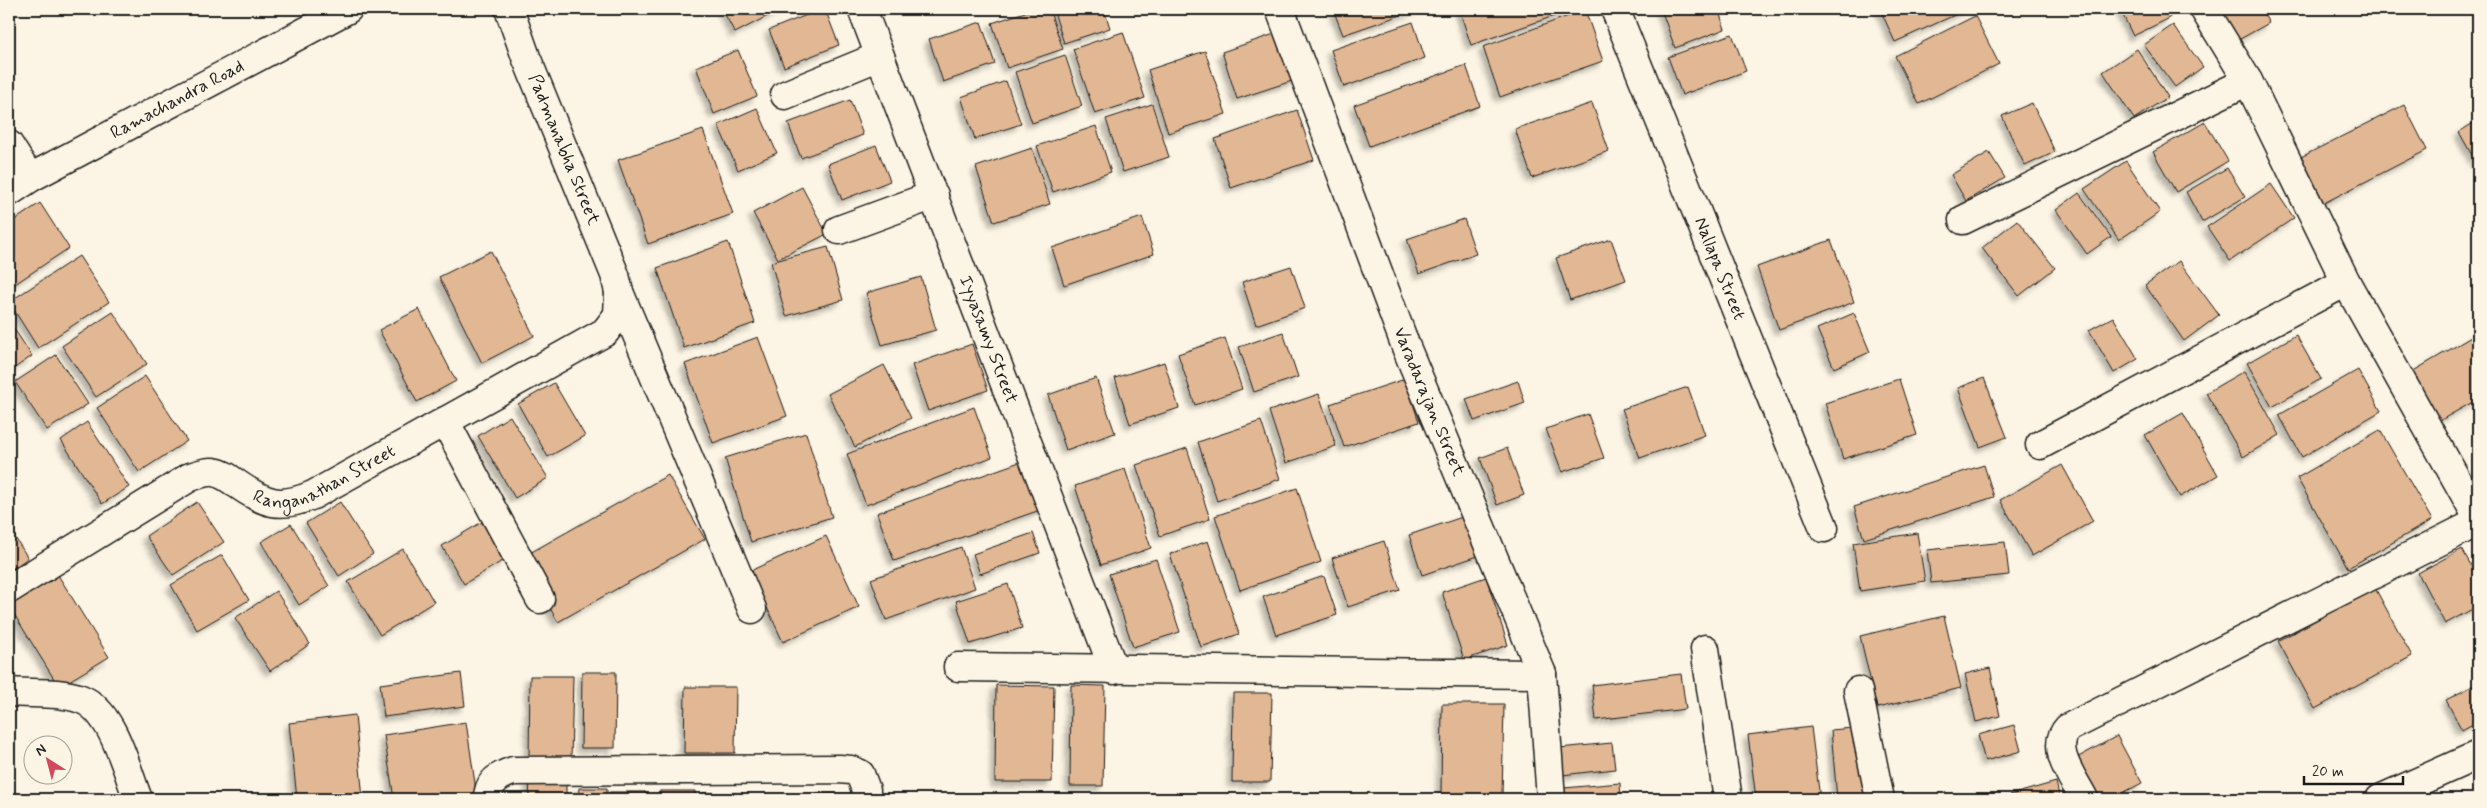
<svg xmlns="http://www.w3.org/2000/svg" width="2487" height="808" viewBox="0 0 2487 808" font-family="Mynerve,sans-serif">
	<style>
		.building { fill: #e2b793; stroke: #1c1c1c; filter: url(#shadow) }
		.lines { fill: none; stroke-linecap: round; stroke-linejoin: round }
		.minor-casing { stroke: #1c1c1c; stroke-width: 31 }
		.minor { stroke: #fcf5e5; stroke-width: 28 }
		.labels { text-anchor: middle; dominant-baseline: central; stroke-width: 4; stroke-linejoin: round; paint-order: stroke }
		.street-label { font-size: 18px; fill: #1c1c1c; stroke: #fcf5e5 }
	</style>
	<defs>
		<filter id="shadow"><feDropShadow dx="-4.5" dy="4.5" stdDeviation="2.5" flood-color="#0004"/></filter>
	</defs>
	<rect width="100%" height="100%" fill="#fcf5e5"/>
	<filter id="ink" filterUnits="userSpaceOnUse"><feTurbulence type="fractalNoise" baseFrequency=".02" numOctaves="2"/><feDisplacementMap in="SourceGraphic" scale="10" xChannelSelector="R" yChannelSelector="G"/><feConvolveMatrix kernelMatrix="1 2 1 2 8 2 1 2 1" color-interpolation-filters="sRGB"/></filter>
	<g filter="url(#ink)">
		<g class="building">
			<path d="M722,9H781L735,33Z"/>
			<path d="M822,9H825L839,45L784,67L769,30Z"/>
			<path d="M1034,9H1049L1063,49L1007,68L992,23Z"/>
			<path d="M1053,9H1104L1110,28L1064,43Z"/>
			<path d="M1333,9H1418L1343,35Z"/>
			<path d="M1459,9H1574L1471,45Z"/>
			<path d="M1661,9H1718L1725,29L1675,48Z"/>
			<path d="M1880,9H1968L1895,42Z"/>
			<path d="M2120,9H2166L2170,18L2133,36Z"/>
			<path d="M2213,9H2261L2269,23L2233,43Z"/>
			<path d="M1585,10L1603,61L1500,97L1483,47Z"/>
			<path d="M1975,16L1999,64L1919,104L1895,56Z"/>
			<path d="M981,22L995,64L943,82L929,39Z"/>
			<path d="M1413,22L1425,58L1344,87L1331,50Z"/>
			<path d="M2173,25L2203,67L2175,87L2144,45Z"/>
			<path d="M1286,30L1301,78L1237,99L1222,52Z"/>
			<path d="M1123,32L1145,98L1095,114L1073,49Z"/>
			<path d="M1732,34L1746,71L1682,95L1668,57Z"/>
			<path d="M2137,49L2168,97L2134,119L2103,72Z"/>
			<path d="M738,50L757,96L714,114L696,67Z"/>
			<path d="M1205,51L1226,114L1168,133L1148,70Z"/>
			<path d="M1065,55L1082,106L1032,123L1015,72Z"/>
			<path d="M1466,65L1480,106L1369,146L1354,105Z"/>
			<path d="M1006,81L1021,124L975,139L961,97Z"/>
			<path d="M850,100L863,135L801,158L788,123Z"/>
			<path d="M1592,103L1609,151L1532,178L1515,129Z"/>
			<path d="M2032,103L2055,152L2025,166L2002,116Z"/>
			<path d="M1152,104L1169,157L1123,172L1106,119Z"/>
			<path d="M2404,105L2427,150L2324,203L2301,157Z"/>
			<path d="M757,108L777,153L738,170L718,125Z"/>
			<path d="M1297,110L1314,160L1231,188L1215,139Z"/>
			<path d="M2478,120V166L2459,132Z"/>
			<path d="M2205,122L2228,161L2176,192L2153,152Z"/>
			<path d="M1096,126L1111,172L1053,192L1037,146Z"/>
			<path d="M703,130L733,214L648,244L618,160Z"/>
			<path d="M876,145L890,181L842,200L828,164Z"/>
			<path d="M1032,148L1050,204L994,222L976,167Z"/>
			<path d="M1989,152L2005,178L1966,201L1951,175Z"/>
			<path d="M2126,161L2160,212L2119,240L2084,189Z"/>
			<path d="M2227,168L2245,197L2202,222L2186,192Z"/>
			<path d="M2271,184L2294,218L2230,261L2207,227Z"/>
			<path d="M802,187L827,234L778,259L753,213Z"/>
			<path d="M2079,193L2111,237L2087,254L2056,210Z"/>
			<path d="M40,203L69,248L9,288V224Z"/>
			<path d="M1142,217L1154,254L1064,285L1052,248Z"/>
			<path d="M1464,219L1476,254L1419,274L1407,239Z"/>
			<path d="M2017,220L2055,268L2019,296L1982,248Z"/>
			<path d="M1611,239L1626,280L1570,300L1556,258Z"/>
			<path d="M1831,240L1854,302L1779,330L1757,267Z"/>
			<path d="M728,242L755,323L684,348L657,268Z"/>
			<path d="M828,247L843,300L786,316L771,262Z"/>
			<path d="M491,251L534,336L482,363L439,277Z"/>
			<path d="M79,256L109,302L38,348L9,302Z"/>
			<path d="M2179,261L2219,315L2184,341L2145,285Z"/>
			<path d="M1291,266L1305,308L1256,325L1242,282Z"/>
			<path d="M921,277L936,330L882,345L866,293Z"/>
			<path d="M419,309L456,381L417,402L379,330Z"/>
			<path d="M113,312L147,364L96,397L62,346Z"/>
			<path d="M1854,313L1870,352L1834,368L1817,329Z"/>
			<path d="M2113,317L2138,359L2114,373L2089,330Z"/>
			<path d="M9,321L32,356L9,372Z"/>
			<path d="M1283,332L1298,377L1254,392L1239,347Z"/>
			<path d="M2478,333V399L2434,424L2405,376Z"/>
			<path d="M2296,335L2321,379L2272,407L2247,363Z"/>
			<path d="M758,337L787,416L713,443L685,364Z"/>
			<path d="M1225,338L1242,389L1195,405L1178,354Z"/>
			<path d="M972,344L988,390L928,411L912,365Z"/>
			<path d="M56,355L88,404L47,430L15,382Z"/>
			<path d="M1164,362L1179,408L1130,424L1115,378Z"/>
			<path d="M884,365L911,418L855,447L828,394Z"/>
			<path d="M2358,370L2381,411L2302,457L2279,415Z"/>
			<path d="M2244,371L2280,435L2243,457L2206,393Z"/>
			<path d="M145,376L187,441L139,472L97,408Z"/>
			<path d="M1096,378L1115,433L1066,450L1048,395Z"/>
			<path d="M1984,378L2007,437L1980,447L1958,388Z"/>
			<path d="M1405,379L1419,422L1344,447L1330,404Z"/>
			<path d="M1899,379L1917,435L1843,459L1825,403Z"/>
			<path d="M1518,381L1525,403L1474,421L1466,399Z"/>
			<path d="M554,383L585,436L548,457L518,404Z"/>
			<path d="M1688,387L1705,435L1640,458L1622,409Z"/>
			<path d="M1319,394L1336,446L1286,463L1269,411Z"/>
			<path d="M974,407L992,457L866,505L847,454Z"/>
			<path d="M2183,413L2218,475L2180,497L2145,435Z"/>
			<path d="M1588,414L1604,458L1562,472L1546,429Z"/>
			<path d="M510,416L548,478L515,498L478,436Z"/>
			<path d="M1261,421L1280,479L1217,501L1198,442Z"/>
			<path d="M87,422L129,487L102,504L61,440Z"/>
			<path d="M2380,430L2432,520L2348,568L2297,478Z"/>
			<path d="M806,433L832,517L751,542L725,458Z"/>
			<path d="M1187,448L1210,519L1160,536L1136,465Z"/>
			<path d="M1507,448L1524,495L1497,505L1480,458Z"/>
			<path d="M1028,459L1046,508L894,561L877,513Z"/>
			<path d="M1984,465L1994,497L1864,539L1854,507Z"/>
			<path d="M2062,465L2093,521L2032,556L2000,500Z"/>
			<path d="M1125,469L1151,548L1101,565L1075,486Z"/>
			<path d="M668,475L705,539L558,622L521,558Z"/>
			<path d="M1297,488L1321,562L1240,590L1215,516Z"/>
			<path d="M197,502L224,542L173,575L146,536Z"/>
			<path d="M340,502L373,554L339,576L306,523Z"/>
			<path d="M1471,514L1484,554L1422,575L1409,535Z"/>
			<path d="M482,522L504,560L464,584L442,546Z"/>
			<path d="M291,524L329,586L299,605L261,542Z"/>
			<path d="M9,528L28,558L9,571Z"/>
			<path d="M1033,533L1040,553L980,574L973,554Z"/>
			<path d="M1917,533L1925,581L1860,591L1853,543Z"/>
			<path d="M826,536L859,607L783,642L750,571Z"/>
			<path d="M1208,541L1239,634L1201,647L1170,554Z"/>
			<path d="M1384,541L1400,590L1348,607L1332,558Z"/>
			<path d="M2005,542L2009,575L1931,583L1927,550Z"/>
			<path d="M961,547L975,588L886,620L871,579Z"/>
			<path d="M403,549L434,602L380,635L348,582Z"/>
			<path d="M2462,549L2478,578V606L2445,624L2418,573Z"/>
			<path d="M222,555L249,600L197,630L171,585Z"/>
			<path d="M1156,559L1180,632L1133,647L1109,574Z"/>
			<path d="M58,575L109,657L59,687L9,606Z"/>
			<path d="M1324,576L1337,615L1276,635L1263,597Z"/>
			<path d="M1486,577L1508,645L1464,660L1442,592Z"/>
			<path d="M1008,584L1022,628L970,644L956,601Z"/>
			<path d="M2375,588L2412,656L2315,709L2278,641Z"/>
			<path d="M276,591L310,644L270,671L235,618Z"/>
			<path d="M1944,616L1961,688L1877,708L1860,636Z"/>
			<path d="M1990,668L2000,716L1976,722L1965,674Z"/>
			<path d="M582,672H616L615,748H581Z"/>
			<path d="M461,673L465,706L384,717L380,684Z"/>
			<path d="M1681,674L1686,709L1596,720L1592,685Z"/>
			<path d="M530,676H573L571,760H529Z"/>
			<path d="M2478,683V721L2462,730L2446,700Z"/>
			<path d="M996,685L1054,686L1052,782H995Z"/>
			<path d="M1071,685L1105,686L1103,786H1070Z"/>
			<path d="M685,687H736L735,753H684Z"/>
			<path d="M1233,693H1272L1270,782H1232Z"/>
			<path d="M1442,704H1504L1502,796H1441Z"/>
			<path d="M355,715L363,799H297L289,723Z"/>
			<path d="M466,722L477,797L464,799H394L384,735Z"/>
			<path d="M2014,725L2021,751L1985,761L1978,735Z"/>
			<path d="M1811,727L1820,799H1756L1748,735Z"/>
			<path d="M1863,727L1870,799H1837L1831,730Z"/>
			<path d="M2117,736L2142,783L2111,799H2094L2073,760Z"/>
			<path d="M1612,743L1615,769L1562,775L1559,748Z"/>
			<path d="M530,777H566V799H529Z"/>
			<path d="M2056,782L2060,799H2011L2010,795Z"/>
			<path d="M1620,783L1621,799H1565L1564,788Z"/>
			<path d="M579,788H607V799H578Z"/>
			<rect x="660" y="791" width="35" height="8"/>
			<rect x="610" y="792" width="35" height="7"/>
			<path d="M703,793H742L741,799H703Z"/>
			<rect x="797" y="794" width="55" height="5"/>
		</g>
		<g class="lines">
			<defs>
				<g id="minor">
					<path id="s1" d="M509,9L526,57L615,275L619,292L752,609"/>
					<path id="s2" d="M862,9L1114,670"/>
					<path id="s3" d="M1280,9L1406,347L1542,674L1551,799"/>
					<path id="s4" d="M1615,9L1824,528"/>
					<path d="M2204,9L2248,81L2346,282L2478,518"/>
					<path d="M785,95L880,56"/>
					<path d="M9,145L30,178"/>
					<path id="s5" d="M9,192L30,178L348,9"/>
					<path d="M1963,220L2248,81"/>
					<path d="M839,230L934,195"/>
					<path d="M445,421L540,599"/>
					<path d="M2040,445L2346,282"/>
					<path id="s6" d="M9,589L190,477C197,475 206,471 213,472C223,473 230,479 237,484C266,504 280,509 313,495L605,332L618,315L619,292"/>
					<path d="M1705,649L1728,799"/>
					<path d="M958,667L1542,674"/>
					<path d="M1858,691L1880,799"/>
					<path d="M9,692C32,694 59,691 81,699C113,711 126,769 138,799"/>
					<path d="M488,799C488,783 497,776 513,771L839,769L851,770L860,774L866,790L865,799"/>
					<path d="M2084,799C2074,779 2049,748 2068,728L2478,522"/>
					<path d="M2380,799L2478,755"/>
				</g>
			</defs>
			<use href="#minor" class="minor-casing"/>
			<use href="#minor" class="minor"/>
		</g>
	</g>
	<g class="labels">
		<g class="street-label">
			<text stroke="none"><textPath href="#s5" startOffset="192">Ramachandra Road</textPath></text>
			<text stroke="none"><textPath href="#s1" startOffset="151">Padmanabha Street</textPath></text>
			<text stroke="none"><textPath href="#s4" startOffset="280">Nallapa Street</textPath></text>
			<text stroke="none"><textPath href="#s2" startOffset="354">Iyyasamy Street</textPath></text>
			<text stroke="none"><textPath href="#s3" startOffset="420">Varadarajan Street</textPath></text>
			<text stroke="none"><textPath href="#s6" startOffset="361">Ranganathan Street</textPath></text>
		</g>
	</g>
	<rect width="2487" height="808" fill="none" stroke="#fcf5e5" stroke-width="30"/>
	<rect x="15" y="15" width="2457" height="778" fill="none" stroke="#1c1c1c" stroke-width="2" filter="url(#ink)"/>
	<g transform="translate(48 760) rotate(324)"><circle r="24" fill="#fcf5e5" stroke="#a29e95"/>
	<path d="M0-4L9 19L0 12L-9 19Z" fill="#d1495b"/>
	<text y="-8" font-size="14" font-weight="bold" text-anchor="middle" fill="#1c1c1c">N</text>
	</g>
	<path d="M2304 776v8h99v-8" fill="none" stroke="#1c1c1c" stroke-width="2.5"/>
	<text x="2312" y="776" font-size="15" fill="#1c1c1c" stroke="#fcf5e5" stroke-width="4" paint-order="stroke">20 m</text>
</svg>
